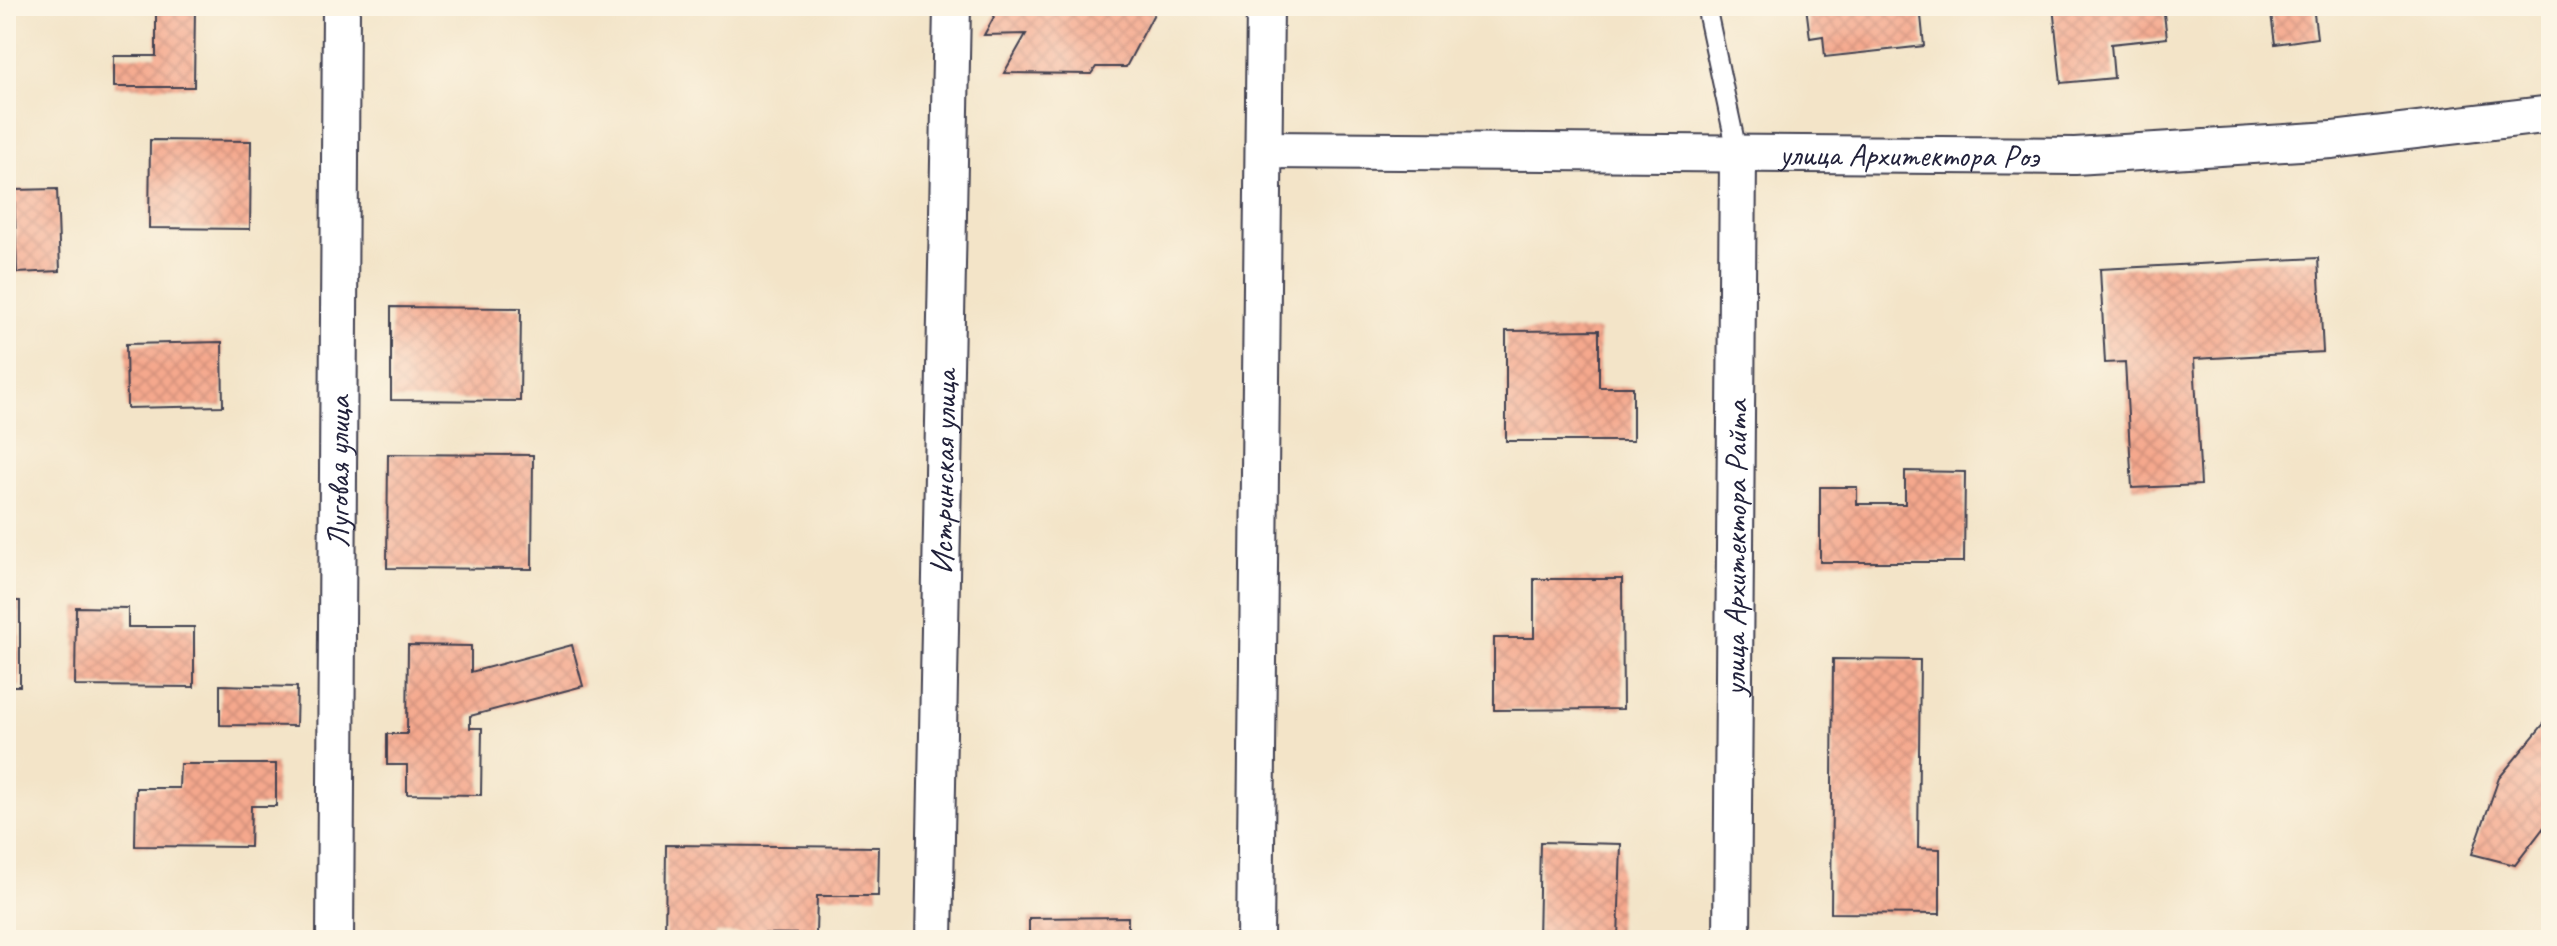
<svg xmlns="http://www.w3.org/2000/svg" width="2557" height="946" viewBox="0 0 2557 946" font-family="Caveat,sans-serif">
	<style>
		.building { fill: url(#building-cross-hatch) }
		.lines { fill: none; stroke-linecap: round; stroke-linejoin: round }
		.service-casing { stroke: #413f50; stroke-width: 22 }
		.minor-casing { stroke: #413f50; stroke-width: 40 }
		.service { stroke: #fff; stroke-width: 18 }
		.minor { stroke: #fff; stroke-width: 36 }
		.labels { text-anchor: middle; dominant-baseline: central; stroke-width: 6; stroke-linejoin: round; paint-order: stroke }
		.street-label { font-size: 32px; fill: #22223b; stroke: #fcf5e5 }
	</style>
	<defs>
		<pattern id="building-cross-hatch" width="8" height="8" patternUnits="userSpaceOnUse" patternTransform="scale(2)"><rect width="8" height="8" fill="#f5a88d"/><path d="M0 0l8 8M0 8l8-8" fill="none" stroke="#d2907b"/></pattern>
	</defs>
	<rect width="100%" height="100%" fill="#fcf5e5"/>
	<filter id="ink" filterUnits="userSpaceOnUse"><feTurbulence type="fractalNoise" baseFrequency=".0125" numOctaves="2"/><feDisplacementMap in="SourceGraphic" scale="16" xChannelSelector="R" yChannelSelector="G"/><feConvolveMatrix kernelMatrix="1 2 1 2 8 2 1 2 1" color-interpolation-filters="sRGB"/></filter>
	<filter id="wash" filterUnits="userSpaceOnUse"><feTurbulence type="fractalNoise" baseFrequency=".006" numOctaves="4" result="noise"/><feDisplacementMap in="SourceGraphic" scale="32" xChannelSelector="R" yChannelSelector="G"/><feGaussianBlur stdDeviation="1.8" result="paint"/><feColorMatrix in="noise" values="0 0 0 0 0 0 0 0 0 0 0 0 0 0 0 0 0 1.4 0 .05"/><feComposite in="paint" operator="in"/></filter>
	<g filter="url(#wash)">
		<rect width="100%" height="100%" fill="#f3e4c8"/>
		<g id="blocks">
			<g class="building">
				<path d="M156,6H195L194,87H114V56H156Z"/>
				<path d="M1000,6H1158L1126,67H1096L1091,74L1004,73L1026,34L984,35Z"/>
				<path d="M1806,6H1920L1924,46L1825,57L1823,36L1810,38Z"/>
				<path d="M2053,6H2163L2167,38L2111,44L2114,78L2061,83Z"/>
				<path d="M2270,6H2313L2317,38L2275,44Z"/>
				<path d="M150,140L251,141L250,229L149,228Z"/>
				<path d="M57,189L60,271L17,273L14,190Z"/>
				<path d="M2318,258L2323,352L2194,359L2201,485L2132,488L2125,362L2105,363L2100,269Z"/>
				<path d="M391,307L521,308L520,401L391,400Z"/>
				<path d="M1599,330V387H1633V441H1506V331Z"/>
				<path d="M222,342L223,406L127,408L126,344Z"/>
				<path d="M388,454L533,455L532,569L387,568Z"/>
				<path d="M1905,471L1965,472L1964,562H1820V487H1857V504H1905Z"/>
				<path d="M1534,579H1622L1623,709L1494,710V638H1534Z"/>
				<rect x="6" y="601" width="14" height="85"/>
				<path d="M76,607L128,608V627H194V687L75,686Z"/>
				<path d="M408,645L471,646V672L572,645L583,686L470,716V728H482L481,795L407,794V765H387V734H407Z"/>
				<path d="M1833,659L1920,660L1918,848L1940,849V914L1831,913Z"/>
				<path d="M220,685L297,687L296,726L220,725Z"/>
				<path d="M2551,715V818L2515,865L2472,854L2499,778Z"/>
				<path d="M180,764H276V806H251L250,847L135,846L136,788H179Z"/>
				<path d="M1540,842L1621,844L1618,940H1538Z"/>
				<path d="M666,845L879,847L878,896H817L816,934L715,933V940H665Z"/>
				<path d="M1128,917V940H1029V918Z"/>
			</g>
		</g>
	</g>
	<g filter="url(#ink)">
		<use href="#blocks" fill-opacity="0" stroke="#413f50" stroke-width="2"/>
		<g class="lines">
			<defs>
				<path id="service" d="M1706,6L1738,156"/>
				<g id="minor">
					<path id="s1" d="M1265,150L2075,156L2332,140L2551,114"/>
					<path id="s2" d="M335,940L341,6"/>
					<path id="s3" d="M934,940L952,6"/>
					<path d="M1255,940L1265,6"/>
					<path id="s4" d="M1732,940L1738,156"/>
				</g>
			</defs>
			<use href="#service" class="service-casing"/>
			<use href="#minor" class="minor-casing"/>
			<use href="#service" class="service"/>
			<use href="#minor" class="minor"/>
		</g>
	</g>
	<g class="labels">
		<g class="street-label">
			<text stroke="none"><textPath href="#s1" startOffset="644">улица Архитектора Роэ</textPath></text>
			<text stroke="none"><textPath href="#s2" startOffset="468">Луговая улица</textPath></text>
			<text stroke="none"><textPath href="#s3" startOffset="468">Истринская улица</textPath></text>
			<text stroke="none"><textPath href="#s4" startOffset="392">улица Архитектора Райта</textPath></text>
		</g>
	</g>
	<rect width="2557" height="946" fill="none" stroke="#fcf5e5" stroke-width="32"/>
</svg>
